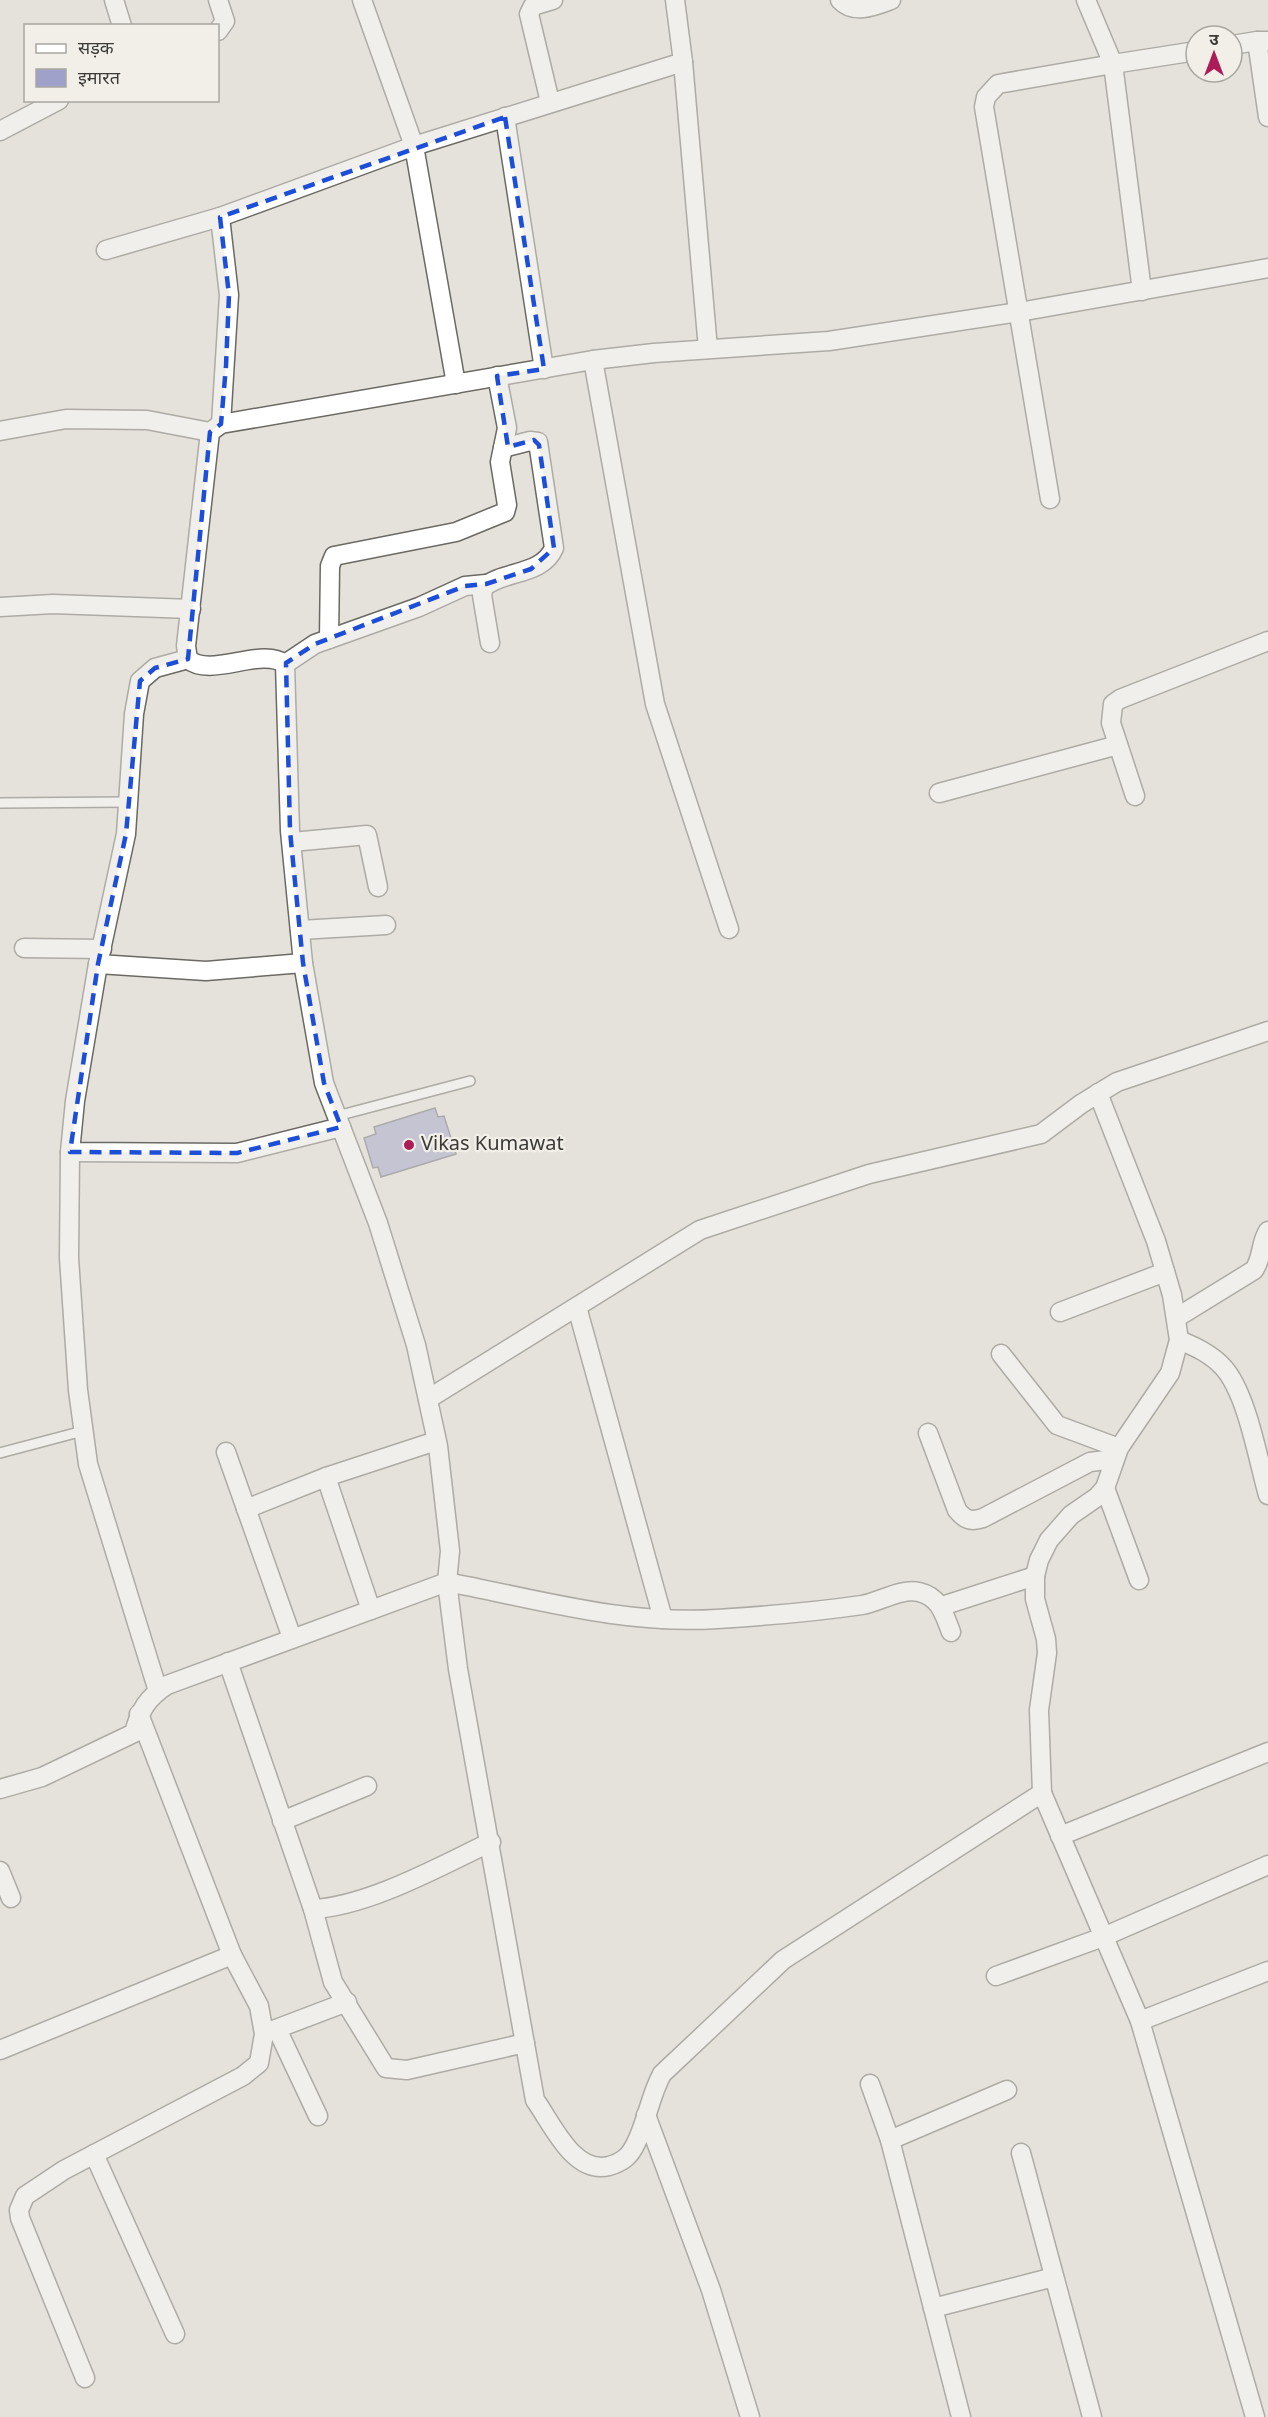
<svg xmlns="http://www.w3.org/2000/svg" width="1268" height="2417" viewBox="0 0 1268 2417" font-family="Georgia,'Noto Sans Devanagari',serif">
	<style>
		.building { fill: #a0a1ca; stroke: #68686f; stroke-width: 1.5 }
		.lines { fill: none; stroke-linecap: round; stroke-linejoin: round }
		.lane-casing { stroke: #6b6963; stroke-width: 12 }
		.street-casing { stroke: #6b6963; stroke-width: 21 }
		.lane { stroke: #fff; stroke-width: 9 }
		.street { stroke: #fff; stroke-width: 18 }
		.marked { fill: none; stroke: #1d4ed8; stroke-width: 4.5; stroke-dasharray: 12 8; stroke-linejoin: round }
		.poi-dot { fill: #ac1d58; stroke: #f1efe8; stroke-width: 2 }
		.labels { text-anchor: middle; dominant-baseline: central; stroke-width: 4.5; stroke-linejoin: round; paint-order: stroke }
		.poi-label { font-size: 20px; fill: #3b3a37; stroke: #f1efe8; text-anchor: start }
	</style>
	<rect width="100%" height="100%" fill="#e4e2da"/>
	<path class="building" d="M435,1108L438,1117L444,1116L456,1154L381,1177L378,1167L373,1168L364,1138L376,1134L374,1127Z"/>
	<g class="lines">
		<defs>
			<g id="lane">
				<path d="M0,803L128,802"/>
				<path d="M337,1116L470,1081"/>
				<path d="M0,1453L83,1431"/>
			</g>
			<g id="street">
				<path d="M114,0L122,26"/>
				<path d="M362,0L414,146L456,384"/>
				<path d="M840,0C854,15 875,6 891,0"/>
				<path d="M1086,0L1113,64L1196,51"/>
				<path d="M218,31L225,21L218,0"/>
				<path d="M1268,41H1257L1268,117"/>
				<path d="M1232,45L1257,41"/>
				<path d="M683,62L708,349"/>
				<path d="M550,102L529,14L533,6L553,0"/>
				<path d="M505,117L544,369"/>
				<path d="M0,131L59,100"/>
				<path d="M220,217L229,295L221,424"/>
				<path d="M106,250L220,217L414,146L683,62L675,0"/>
				<path d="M593,360L655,704L729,929"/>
				<path d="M0,431L66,419L147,420L210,432"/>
				<path d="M1050,499L984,107L986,97L998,84L1113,64L1142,291"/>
				<path d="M0,607L53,604L191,609"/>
				<path d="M329,639L330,566L334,556L456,532L505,512L507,505L500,462L507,428L497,376"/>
				<path d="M490,643L482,595L484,587C504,570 542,576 554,548L538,442L530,441L503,448"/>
				<path d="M188,659L155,668L140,681L134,714L126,834L98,964L75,1101L70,1152L237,1153L341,1127"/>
				<path d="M285,664L315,644L419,607L465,586L486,584"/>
				<path d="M939,793L1118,745"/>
				<path d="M1135,796L1111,723L1113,704L1120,699L1268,641"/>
				<path d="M292,842L367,835L378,887"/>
				<path d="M300,930L386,925"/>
				<path d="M24,948L102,949"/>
				<path d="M98,964L206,971L303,963"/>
				<path d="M1098,1093L1156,1241L1172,1295L1179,1340L1170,1373L1119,1448L1105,1488L1097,1497L1071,1515L1049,1540L1039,1560L1035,1576V1599L1046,1639L1047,1653L1039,1710L1042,1793L1140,2021L1255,2417"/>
				<path d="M70,1152L69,1258L78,1390L88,1464L158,1691"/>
				<path d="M577,1307L663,1619"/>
				<path d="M1060,1312L1165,1272"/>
				<path d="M1176,1318L1254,1270C1263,1257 1260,1243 1268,1231"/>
				<path d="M1179,1340C1196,1347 1211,1354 1223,1367C1247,1393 1258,1460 1268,1495"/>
				<path d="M1001,1354L1057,1425L1119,1448"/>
				<path d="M428,1399L700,1230L869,1174L1041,1134L1081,1104L1117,1082L1268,1031"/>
				<path d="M928,1433L957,1510C965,1520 971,1522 983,1518L1090,1462L1114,1459"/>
				<path d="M226,1452L292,1638"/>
				<path d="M326,1477L371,1610"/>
				<path d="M1105,1488L1139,1580"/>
				<path d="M246,1509L326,1477L436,1441"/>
				<path d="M942,1606L1035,1576"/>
				<path d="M951,1632C944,1614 940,1597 919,1592C900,1588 880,1602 862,1605C814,1612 765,1616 717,1619C624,1625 536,1599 447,1582L458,1669L535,2100C553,2125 574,2175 609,2166C623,2162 630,2156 636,2143C647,2121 650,2096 662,2074L783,1960L1042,1793"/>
				<path d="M228,1662L313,1909C369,1906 440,1866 491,1842"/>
				<path d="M0,1789L42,1777L134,1733C140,1710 147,1698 167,1685L447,1582L450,1551L438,1446L416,1345L378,1223L324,1083L303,963L290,831L285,664C262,646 210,679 188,659L186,646L210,432L221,424L593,360L654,353L829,341L1019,312L1268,268"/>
				<path d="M282,1821L367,1786"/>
				<path d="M1060,1836L1268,1752"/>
				<path d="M0,1871L11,1898"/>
				<path d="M313,1909L333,1982L386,2068L407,2070L525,2043"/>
				<path d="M996,1976L1103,1937L1268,1865"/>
				<path d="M1140,2021L1268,1971"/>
				<path d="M277,2029L318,2116"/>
				<path d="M268,2032L347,2002"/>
				<path d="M0,2050L232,1955"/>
				<path d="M870,2084L890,2140L961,2417"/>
				<path d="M646,2115L711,2290L750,2417"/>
				<path d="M890,2140L1007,2090"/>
				<path d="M1021,2153L1092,2417"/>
				<path d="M94,2154L175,2334"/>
				<path d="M933,2308L1054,2277"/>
				<path d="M85,2378L20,2218L19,2210L25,2196L64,2170L243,2076L259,2063L264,2034L259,2006L232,1955L139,1714"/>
			</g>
		</defs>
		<use href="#lane" class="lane-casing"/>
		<use href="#street" class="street-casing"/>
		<use href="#lane" class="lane"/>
		<use href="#street" class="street"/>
	</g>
	<path d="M0 0H1268V2417H0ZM505,117L544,369L497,376L508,447L534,440L539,445L554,548L531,569L486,584L465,586L315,644L286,663L290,831L303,963L324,1083L341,1127L237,1153L70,1152L98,964L126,834L140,681L155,668L188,659L210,432L221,424L226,366L229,295L220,217Z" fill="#e4e2da" fill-opacity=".55" fill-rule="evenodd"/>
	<path class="marked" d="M505,117L544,369L497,376L508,447L534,440L539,445L554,548L531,569L486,584L465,586L315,644L286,663L290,831L303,963L324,1083L341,1127L237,1153L70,1152L98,964L126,834L140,681L155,668L188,659L210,432L221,424L226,366L229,295L220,217Z"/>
	<circle class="poi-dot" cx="409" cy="1145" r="6"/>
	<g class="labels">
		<g class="poi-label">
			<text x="421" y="1145">Vikas Kumawat</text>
		</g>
	</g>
	<rect x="24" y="24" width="195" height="78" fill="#f1efe8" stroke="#a8a7a1" stroke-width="1.5"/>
	<rect x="36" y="44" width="30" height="9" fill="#ffffff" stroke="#a8a7a1" stroke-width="1.5"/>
	<text x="78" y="54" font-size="18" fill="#3b3a37">सड़क</text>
	<rect x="36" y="69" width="30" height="18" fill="#a0a1ca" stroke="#a8a7a1" stroke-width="1.5"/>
	<text x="78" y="84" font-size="18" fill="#3b3a37">इमारत</text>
	<g transform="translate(1214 54)"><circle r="28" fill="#f1efe8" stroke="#a8a7a1" stroke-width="1.5"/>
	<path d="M0-4.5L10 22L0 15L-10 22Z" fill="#ac1d58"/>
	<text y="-9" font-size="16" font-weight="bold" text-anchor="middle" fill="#3b3a37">उ</text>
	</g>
</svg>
